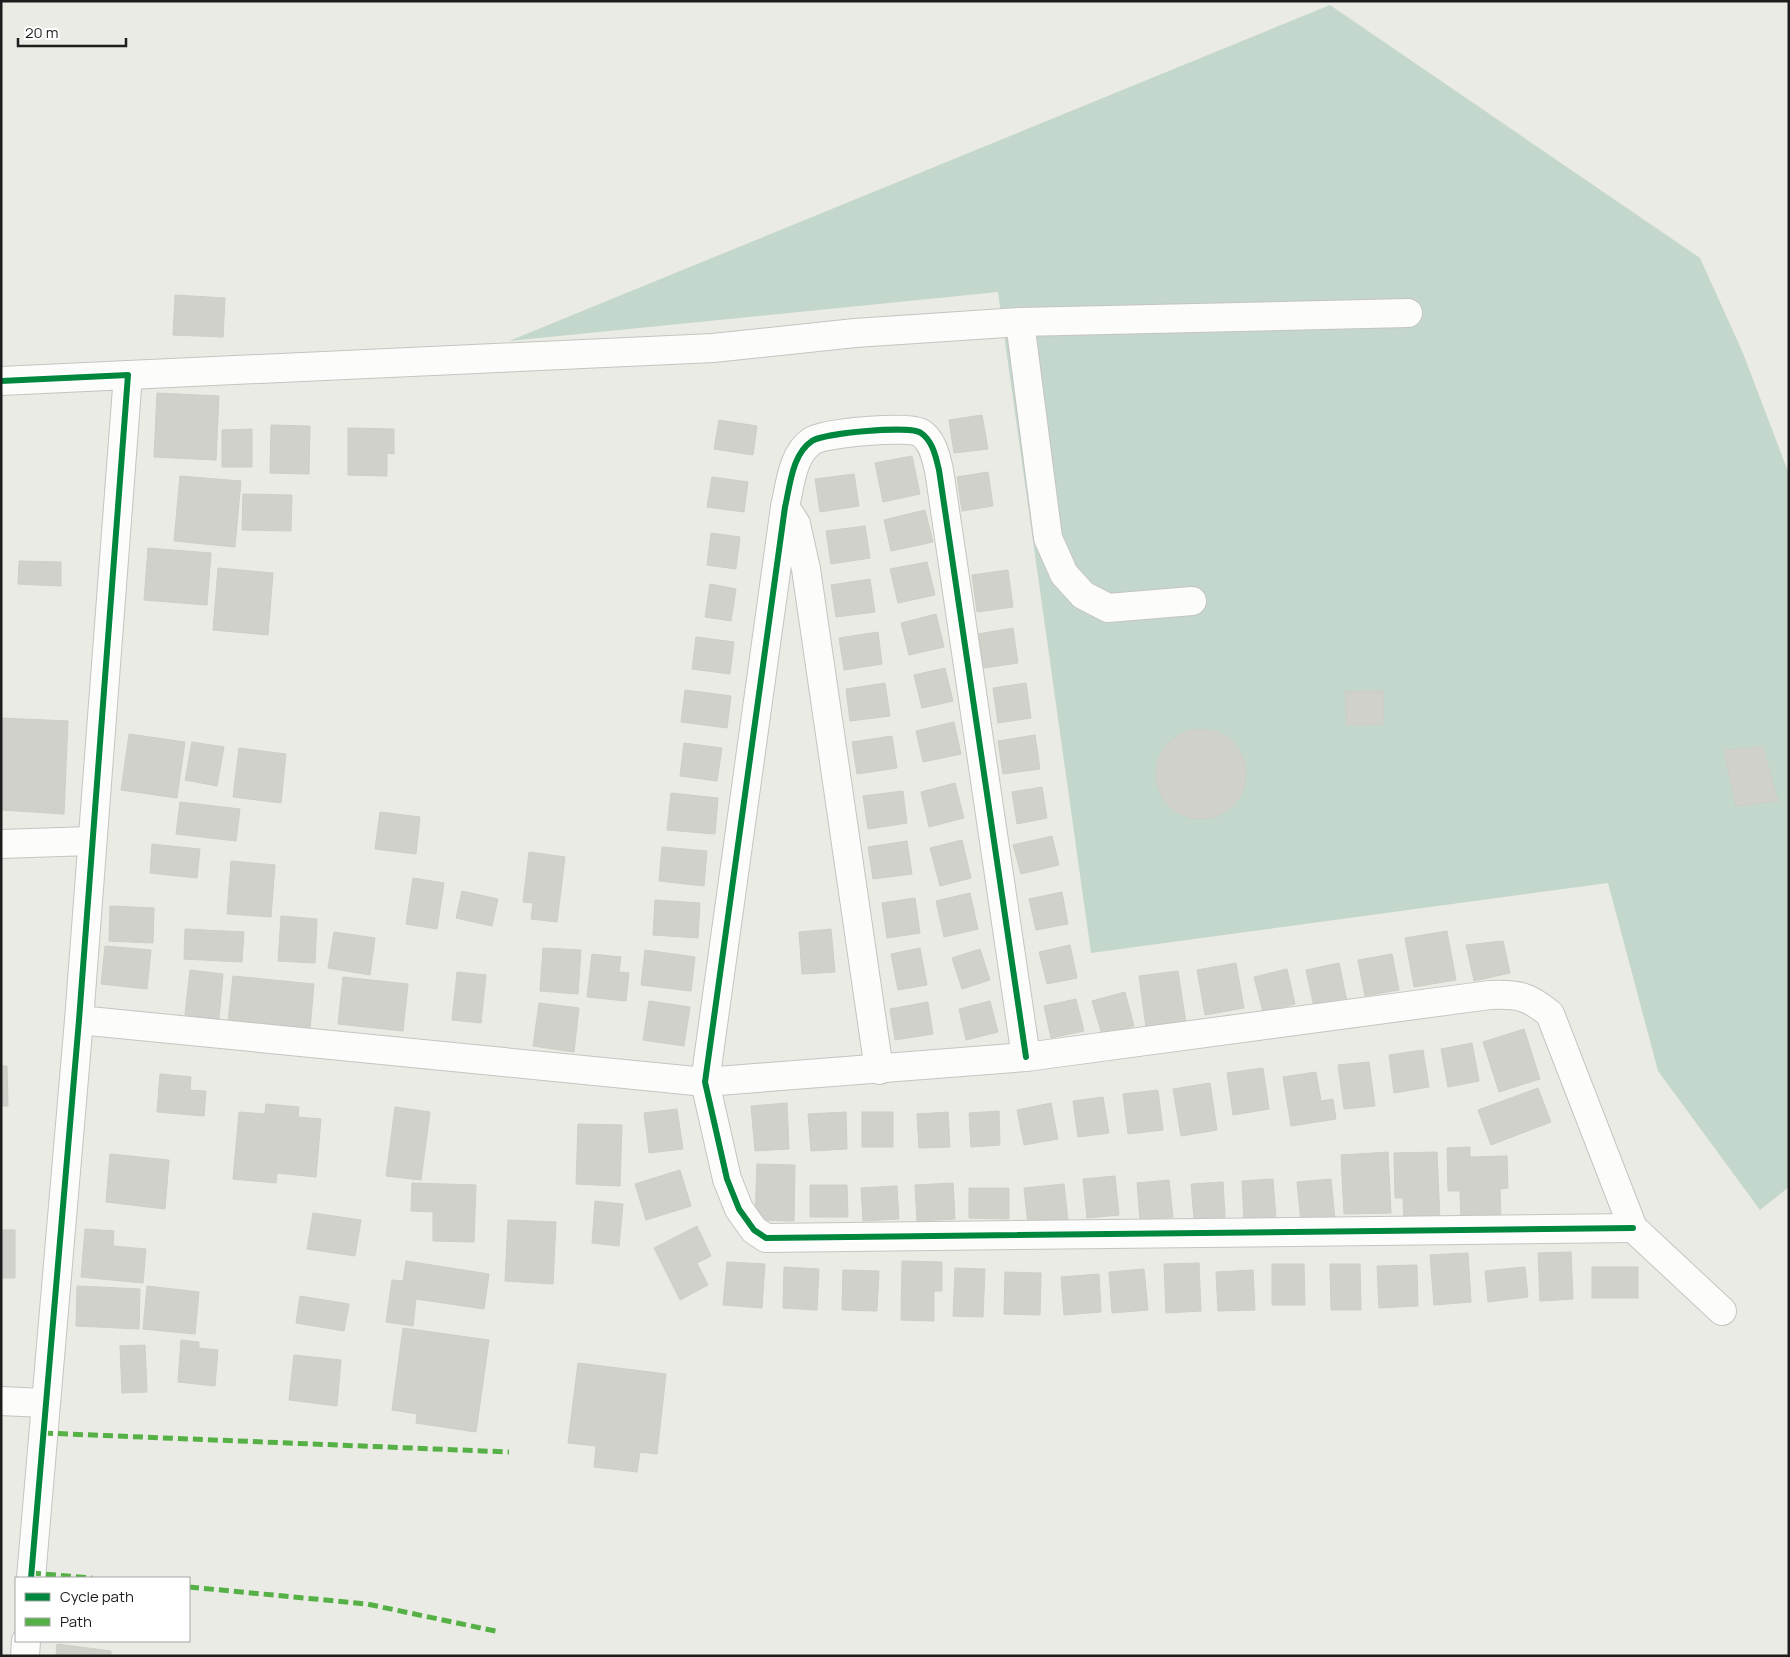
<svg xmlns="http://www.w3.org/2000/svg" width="1790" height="1657" viewBox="0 0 1790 1657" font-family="Manrope,sans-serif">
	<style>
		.cemetery { fill: #c4d7cc }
		.building { fill: #d1d1cc; stroke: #cecdc6 }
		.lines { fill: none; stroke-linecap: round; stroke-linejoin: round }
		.minor-casing { stroke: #c4c4c1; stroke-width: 30 }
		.minor { stroke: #fcfcfb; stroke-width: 28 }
		.quiet { stroke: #55b145; stroke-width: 5; stroke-dasharray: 10 5; stroke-linecap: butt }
		.cycleway-casing { stroke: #fff; stroke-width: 9 }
		.cycleway { stroke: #00873e; stroke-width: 6 }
	</style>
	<rect width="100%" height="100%" fill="#ebebe5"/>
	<path class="cemetery" d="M1330,5L1700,258L1743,353L1789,474V1187L1760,1210L1658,1071L1608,883L1091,953L998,292L509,341Z"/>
	<g class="building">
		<path d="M175,295L225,298L223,337L173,335Z"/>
		<path d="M157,393L219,396L216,460L154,457Z"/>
		<path d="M982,415L988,449L954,453L949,420Z"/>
		<path d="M719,420L757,426L753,455L714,449Z"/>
		<path d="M271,425L310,426L309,474L270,473Z"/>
		<path d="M348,428L394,429V454L387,453V476L348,475Z"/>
		<path d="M252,429V467H222V430Z"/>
		<path d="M912,456L920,494L883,502L875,463Z"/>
		<path d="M988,472L993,506L962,511L957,477Z"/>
		<path d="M854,474L859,506L820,512L815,479Z"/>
		<path d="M180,476L241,481L235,547L174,541Z"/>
		<path d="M712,477L748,482L744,512L707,507Z"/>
		<path d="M243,494L292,495L291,531L242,530Z"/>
		<path d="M925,510L933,542L891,551L884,520Z"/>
		<path d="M865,526L870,558L831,564L826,531Z"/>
		<path d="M711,533L740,537L736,569L707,565Z"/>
		<path d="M148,548L211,553L207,605L144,600Z"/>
		<path d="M19,561L61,562V586L18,584Z"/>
		<path d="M927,562L935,595L898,603L890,569Z"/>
		<path d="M218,568L273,573L268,635L213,630Z"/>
		<path d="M1008,570L1013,607L977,612L972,575Z"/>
		<path d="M870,579L875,612L836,617L831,585Z"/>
		<path d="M710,584L736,589L731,621L705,617Z"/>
		<path d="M936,614L944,647L909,655L901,623Z"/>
		<path d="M1013,628L1018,663L984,668L978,634Z"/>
		<path d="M878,632L882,664L844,670L839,638Z"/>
		<path d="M696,637L734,642L730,674L692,669Z"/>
		<path d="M945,668L953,701L922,708L914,675Z"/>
		<path d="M885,683L890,716L850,721L846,689Z"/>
		<path d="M1026,683L1031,718L998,723L993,688Z"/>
		<path d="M685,690L731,696L727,728L681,722Z"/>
		<path d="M1383,691V724L1347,725L1345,692Z"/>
		<path d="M1,718L68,721L64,814L1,810Z"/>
		<path d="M954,722L961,754L923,762L916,731Z"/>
		<circle cx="1201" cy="774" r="45"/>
		<path d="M129,734L185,742L177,798L121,790Z"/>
		<path d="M1035,735L1040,769L1003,774L998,741Z"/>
		<path d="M892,736L897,768L857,774L852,742Z"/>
		<path d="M192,742L224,747L217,786L185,780Z"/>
		<path d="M684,743L722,748L717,781L680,776Z"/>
		<path d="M1763,747L1778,801L1736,806L1724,750Z"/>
		<path d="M239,748L286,754L281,803L233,797Z"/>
		<path d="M955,783L964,818L929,827L921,792Z"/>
		<path d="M1042,787L1047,818L1017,824L1012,792Z"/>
		<path d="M903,791L907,823L868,829L863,796Z"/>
		<path d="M671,793L718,798L715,834L667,830Z"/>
		<path d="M180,802L240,809L236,841L176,834Z"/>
		<path d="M380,812L420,817L416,854L375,849Z"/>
		<path d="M1052,836L1059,865L1021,874L1013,845Z"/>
		<path d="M962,840L971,878L940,886L930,848Z"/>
		<path d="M907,841L912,874L873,879L868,847Z"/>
		<path d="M152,844L200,849L197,878L150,873Z"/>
		<path d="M662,847L707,851L704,886L659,881Z"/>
		<path d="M529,852L565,857L557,922L531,919L533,903L523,902Z"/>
		<path d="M231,861L275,865L271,917L227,914Z"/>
		<path d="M413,878L444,883L437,929L406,924Z"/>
		<path d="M462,891L498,899L492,926L456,918Z"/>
		<path d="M1062,892L1068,924L1036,930L1029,899Z"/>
		<path d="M970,893L978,929L944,937L936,901Z"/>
		<path d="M915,898L920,933L887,938L882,903Z"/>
		<path d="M655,900L700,903L698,938L653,935Z"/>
		<path d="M110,906L154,908L153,943L109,941Z"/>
		<path d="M281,916L317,919L315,963L278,961Z"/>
		<path d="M185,929L244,932L242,962L184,959Z"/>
		<path d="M831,929L835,972L802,974L799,932Z"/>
		<path d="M1447,931L1456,980L1414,987L1405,938Z"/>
		<path d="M334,932L375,938L370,975L328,968Z"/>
		<path d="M1503,941L1510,973L1474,981L1466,945Z"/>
		<path d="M1070,945L1077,978L1047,984L1039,952Z"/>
		<path d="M105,946L151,950L147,989L101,984Z"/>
		<path d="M543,948L581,950L578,994L540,991Z"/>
		<path d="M920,948L927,985L898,990L891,954Z"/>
		<path d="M980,949L990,980L962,989L952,958Z"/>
		<path d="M645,950L695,957L691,991L641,985Z"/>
		<path d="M592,954L621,957L619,972L629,973L626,1001L587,997Z"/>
		<path d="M1392,954L1399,990L1365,996L1358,960Z"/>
		<path d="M1236,963L1244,1008L1205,1015L1197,970Z"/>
		<path d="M1339,963L1347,1001L1314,1007L1306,970Z"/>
		<path d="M1287,969L1295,1004L1263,1012L1254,977Z"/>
		<path d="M190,970L223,974L219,1019L185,1015Z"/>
		<path d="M1178,971L1186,1023L1146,1028L1139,976Z"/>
		<path d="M457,972L486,975L481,1023L452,1020Z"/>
		<path d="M233,976L314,984L310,1030L228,1021Z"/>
		<path d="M343,977L408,984L403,1031L338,1024Z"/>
		<path d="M1125,992L1134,1026L1102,1035L1092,1001Z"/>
		<path d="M1076,999L1084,1031L1051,1038L1044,1006Z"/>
		<path d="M649,1001L690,1007L684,1046L643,1040Z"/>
		<path d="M990,1001L998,1032L966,1040L959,1009Z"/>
		<path d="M928,1002L933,1034L895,1040L890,1009Z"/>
		<path d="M539,1003L579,1008L574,1052L533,1046Z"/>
		<path d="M1524,1029L1540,1079L1499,1092L1483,1042Z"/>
		<path d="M1472,1043L1479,1081L1448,1087L1441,1049Z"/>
		<path d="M1423,1050L1429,1087L1394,1093L1389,1055Z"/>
		<path d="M1369,1062L1375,1106L1344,1109L1338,1065Z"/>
		<path d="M1,1066H7L8,1106H1Z"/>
		<path d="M1263,1068L1269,1109L1233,1115L1227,1073Z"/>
		<path d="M1316,1072L1321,1101L1333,1099L1336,1119L1291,1126L1283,1077Z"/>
		<path d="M160,1074L191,1077L190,1090L206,1091L204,1116L157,1112Z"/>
		<path d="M1210,1083L1217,1130L1181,1136L1173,1089Z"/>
		<path d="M1538,1088L1551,1122L1491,1145L1478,1110Z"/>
		<path d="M1158,1090L1163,1130L1128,1134L1123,1094Z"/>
		<path d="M1103,1097L1109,1133L1078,1137L1073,1101Z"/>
		<path d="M787,1103L789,1149L755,1151L751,1106Z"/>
		<path d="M1051,1103L1058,1139L1024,1145L1017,1110Z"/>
		<path d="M266,1104L299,1107L298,1117L321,1119L316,1177L277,1173L276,1183L233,1179L239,1112L265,1114Z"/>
		<path d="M395,1107L430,1112L421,1180L386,1176Z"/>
		<path d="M677,1109L683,1149L649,1153L644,1113Z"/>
		<path d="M999,1111L1000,1145L971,1147L969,1113Z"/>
		<path d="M846,1112L847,1149L811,1151L808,1114Z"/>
		<rect x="862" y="1112" width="31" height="35"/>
		<path d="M948,1112L950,1147L919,1148L917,1114Z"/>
		<path d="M578,1124L622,1125L620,1186L576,1184Z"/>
		<path d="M1470,1147V1157L1507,1156L1508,1188L1500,1189L1501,1223L1461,1224L1460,1191H1448L1447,1148Z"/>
		<path d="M1388,1152L1391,1213L1344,1214L1341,1155Z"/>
		<path d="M1437,1152L1440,1221L1404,1222L1403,1198H1395L1394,1153Z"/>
		<path d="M110,1154L169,1160L165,1209L106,1202Z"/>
		<path d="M757,1164L795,1165L794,1221L755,1220Z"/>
		<path d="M680,1170L691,1206L646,1220L635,1184Z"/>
		<path d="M1115,1176L1119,1215L1087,1218L1083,1179Z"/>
		<path d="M1273,1179L1276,1219L1244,1221L1242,1181Z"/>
		<path d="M1331,1179L1335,1220L1301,1223L1297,1182Z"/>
		<path d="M1169,1180L1173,1217L1140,1220L1137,1183Z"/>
		<path d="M1223,1182L1225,1217L1194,1219L1191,1184Z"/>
		<path d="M412,1183L476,1185L474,1242L433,1241V1212L411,1211Z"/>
		<path d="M953,1183L955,1219L917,1221L915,1185Z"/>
		<path d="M1064,1184L1068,1221L1028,1225L1024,1188Z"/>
		<path d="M810,1185H847L848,1217H810Z"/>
		<path d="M897,1186L899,1219L863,1221L861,1188Z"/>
		<path d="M969,1188H1009V1219L969,1218Z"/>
		<path d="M595,1201L623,1204L619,1246L592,1243Z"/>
		<path d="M313,1213L361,1220L355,1256L307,1249Z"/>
		<path d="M508,1220L556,1222L553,1284L505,1281Z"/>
		<path d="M697,1226L711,1256L697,1263L708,1285L680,1300L654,1248Z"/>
		<path d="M85,1229L114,1231L113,1246L146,1249L143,1283L81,1277Z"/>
		<rect x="1" y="1230" width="14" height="48"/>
		<path d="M1571,1252L1573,1299L1540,1301L1538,1253Z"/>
		<path d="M1468,1253L1471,1302L1434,1305L1430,1255Z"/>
		<path d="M406,1261L489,1274L484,1309L416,1299L413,1326L386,1322L392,1280L403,1281Z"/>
		<path d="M902,1261L942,1262V1291H934V1321L901,1320Z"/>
		<path d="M727,1262L765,1264L762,1308L723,1305Z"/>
		<path d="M1199,1263L1201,1311L1166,1313L1164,1264Z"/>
		<path d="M1272,1264H1304L1305,1305H1272Z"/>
		<path d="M1330,1264H1360L1361,1310H1331Z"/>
		<path d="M1417,1265L1418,1306L1379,1308L1377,1266Z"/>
		<path d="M784,1267L819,1269L817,1310L783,1308Z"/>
		<path d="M1525,1267L1528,1297L1488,1302L1485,1271Z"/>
		<rect x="1592" y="1267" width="46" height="31"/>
		<path d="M955,1268L985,1269L983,1317L953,1316Z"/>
		<path d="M1144,1269L1148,1310L1112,1313L1109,1272Z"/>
		<path d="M843,1270L879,1271L877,1311L842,1310Z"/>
		<path d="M1253,1270L1255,1310L1218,1311L1216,1272Z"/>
		<path d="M1005,1272L1041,1273L1040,1315L1004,1314Z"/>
		<path d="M1099,1274L1101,1312L1064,1315L1061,1277Z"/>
		<path d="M77,1286L140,1289L139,1329L76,1326Z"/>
		<path d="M147,1286L199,1292L195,1334L143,1329Z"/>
		<path d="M300,1296L349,1304L344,1331L296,1323Z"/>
		<path d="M403,1328L489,1340L476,1432L416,1423L417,1414L392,1410Z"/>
		<path d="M181,1340L199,1342V1348L218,1350L215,1386L178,1382Z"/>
		<path d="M145,1345L147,1392L122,1393L120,1346Z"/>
		<path d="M294,1355L341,1360L337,1406L289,1400Z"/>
		<path d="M578,1363L666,1374L657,1454L640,1452L637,1472L594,1467L596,1446L568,1443Z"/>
		<path d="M57,1644L111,1651V1656H56Z"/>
	</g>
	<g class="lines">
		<defs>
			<g id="minor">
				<path d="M1020,322L1048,538L1064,574L1083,595L1108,608L1192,601"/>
				<path d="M128,375L713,348L855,333L1020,322L1408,313"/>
				<path d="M1,381L128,375L79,1020L31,1578"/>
				<path d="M785,507L796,524L806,569L879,1070"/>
				<path d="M1,844L91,841"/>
				<path d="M79,1020L705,1082L1026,1057L1490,995C1519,994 1528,996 1550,1014L1633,1228L1722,1311"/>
				<path d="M1026,1057L939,470C936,458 933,441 921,433C910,425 824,433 812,441C792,454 790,486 785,507L705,1082L727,1179L739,1209L754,1230L766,1238L1633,1228"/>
				<path d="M1,1401L44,1403"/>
				<path d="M25,1656L26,1641"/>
			</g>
		</defs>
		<use href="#minor" class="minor-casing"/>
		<use href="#minor" class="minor"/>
		<g class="quiet">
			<path d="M43,1433L509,1452"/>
			<path d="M31,1573L92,1578"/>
			<path d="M189,1587L367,1604L500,1632"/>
		</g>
		<defs>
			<g id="cycleway">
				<path d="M1,381L128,375L79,1020L31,1578"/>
				<path d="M1026,1057L939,470C936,458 933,441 921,433C910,425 824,433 812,441C792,454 790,486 785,507L705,1082L727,1179L739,1209L754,1230L766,1238L1633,1228"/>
			</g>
		</defs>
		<use href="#cycleway" class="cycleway-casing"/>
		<use href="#cycleway" class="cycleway"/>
	</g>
	<rect width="1790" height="1657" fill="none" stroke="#1d1d1d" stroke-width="5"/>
	<rect x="15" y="1577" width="175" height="65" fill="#ffffff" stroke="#a5a5a5"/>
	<rect x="25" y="1593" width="25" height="8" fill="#00873e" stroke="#a5a5a5"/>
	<text x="60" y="1602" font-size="15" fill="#1d1d1d">Cycle path</text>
	<rect x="25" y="1618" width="25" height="8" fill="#55b145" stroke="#a5a5a5"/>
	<text x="60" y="1627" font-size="15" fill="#1d1d1d">Path</text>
	<path d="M18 38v8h108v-8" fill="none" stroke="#1d1d1d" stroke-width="2.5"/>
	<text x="25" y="38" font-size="15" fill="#1d1d1d" stroke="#ffffff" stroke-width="4" paint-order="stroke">20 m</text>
</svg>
